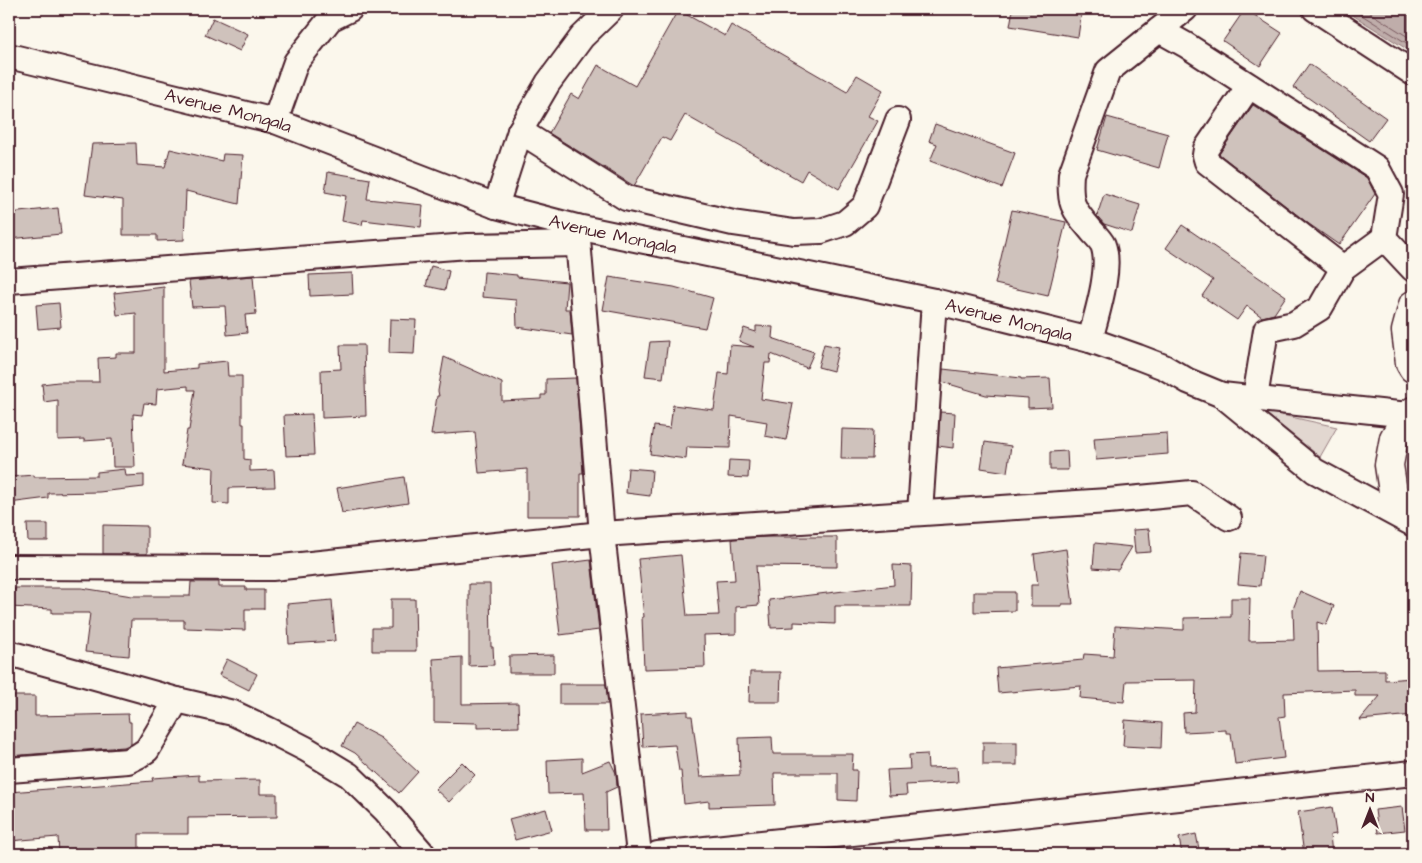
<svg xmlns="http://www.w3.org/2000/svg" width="1422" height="863" viewBox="0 0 1422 863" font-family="'Architects Daughter',sans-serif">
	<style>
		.green { fill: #e2d7d0; stroke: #967b7e }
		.water { fill: #bfadaa; stroke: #907477 }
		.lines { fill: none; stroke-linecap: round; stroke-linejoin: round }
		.shore { stroke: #79585e; stroke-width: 1 }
		.building { fill: #cfc2bc; stroke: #4a1f2b }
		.minor-casing { stroke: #4a1f2b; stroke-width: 28 }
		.highway-casing { stroke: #4a1f2b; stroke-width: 31 }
		.minor { stroke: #fbf7ec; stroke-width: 24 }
		.highway { stroke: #fbf7ec; stroke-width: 28 }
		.labels { text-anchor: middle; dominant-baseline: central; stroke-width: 4.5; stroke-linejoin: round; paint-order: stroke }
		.street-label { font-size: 18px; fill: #4a1f2b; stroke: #fbf7ec }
	</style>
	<rect width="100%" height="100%" fill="#fbf7ec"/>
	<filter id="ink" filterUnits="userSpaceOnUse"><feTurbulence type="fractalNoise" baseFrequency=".02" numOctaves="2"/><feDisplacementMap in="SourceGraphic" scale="10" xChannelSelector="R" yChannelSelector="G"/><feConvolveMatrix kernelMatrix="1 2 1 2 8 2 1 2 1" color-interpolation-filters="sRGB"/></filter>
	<g filter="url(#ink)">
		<path class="green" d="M1263,411L1337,427L1320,457Z"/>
		<path class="water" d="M1343,9H1413V53Z"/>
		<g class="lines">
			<g class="shore">
				<path d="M1352,9L1413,47"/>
				<path d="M1364,9L1413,40"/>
			</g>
		</g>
		<g class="building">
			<path d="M1013,9H1082L1078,37L1010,26Z"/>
			<path d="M1245,9L1282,33L1260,66L1223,41Z"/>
			<path d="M678,10L725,36L731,25L847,92L857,75L883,90L868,116L878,121L839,189L807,170L801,181L685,115L670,141L662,137L634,186L549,133L571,94L579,99L598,65L635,86Z"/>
			<path d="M213,18L248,34L240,51L205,35Z"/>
			<path d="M1309,64L1386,118L1369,141L1293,87Z"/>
			<path d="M1253,105L1367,178L1375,194L1339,245L1309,224L1219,154Z"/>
			<path d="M1107,117L1168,134L1159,168L1097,150Z"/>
			<path d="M935,124L1015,153L1002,188L930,161L937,144L929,141Z"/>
			<path d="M136,143L137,165L165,167L170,149L222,161L223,154L243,155L239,204L186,191L184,240L157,241V235H123V200L85,195L92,144Z"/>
			<path d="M328,172L370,179L367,199L423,205L421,227L363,220L362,225L342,221L346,196L325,192Z"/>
			<path d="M1104,194L1140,205L1132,233L1104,224L1097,216Z"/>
			<path d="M58,208L61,234L9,239V213Z"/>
			<path d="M1012,210L1066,222L1048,296L995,284Z"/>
			<path d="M1182,225L1286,296L1274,314L1262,317L1247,306L1237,320L1202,296L1213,280L1166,248Z"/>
			<path d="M431,266L449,271L445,290L426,286Z"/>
			<path d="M484,272L517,275V277L567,282L565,309H570L572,335L517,327L516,300L482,297Z"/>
			<path d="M352,273L353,294L310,296L309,275Z"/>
			<path d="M253,276L256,314L245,315L247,333L227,335L225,306L192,307L189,281Z"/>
			<path d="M609,277L674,287L713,298L705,328L603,310Z"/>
			<path d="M164,287V371L197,368V364L227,361L228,376H242V424H244V459L250,460V471L274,470L275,487L229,488V504L213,503L214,468L182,464L187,430H189L195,390H188V386L157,389L156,404L144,403L142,415L133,414L135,467H113L112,439L84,441V439L58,440V400L44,402L42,384L58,382H99L98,358L116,357V353H136V313L117,315L114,293Z"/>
			<path d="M59,303L61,327L38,329L36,305Z"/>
			<path d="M390,319L416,320L414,354L389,353Z"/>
			<path d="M756,326L773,327L772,338L814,352L807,368L771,354L770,363H765L761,399L793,404L786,440L765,436L767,422L731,416L730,448L687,447L686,459L650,454L654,426L670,428L673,405L714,410L719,373L728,374L730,345L754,347L739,341L744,328L756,332Z"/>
			<path d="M668,341L663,378L645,376L650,342Z"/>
			<path d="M824,344L839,347L833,371L818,367Z"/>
			<path d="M340,345H364L366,416L322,418L321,370L341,369Z"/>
			<path d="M444,357L502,383V401L541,399V395H546V379L576,378L583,473H580V516H527V469L479,473L475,432L431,435L437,396H439L438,391Z"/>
			<path d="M943,369L1021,378V379L1050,378L1052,407L1028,408V398L986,395L942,382Z"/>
			<path d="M940,412L955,413L953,448L938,446Z"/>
			<path d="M312,414L314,455L286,456L284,415Z"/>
			<path d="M842,429L873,430L872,459H841Z"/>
			<path d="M1167,433L1168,454L1096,460L1094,438Z"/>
			<path d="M985,442L1011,446L1007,472L981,468Z"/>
			<path d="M1067,451L1068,470H1050V452Z"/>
			<path d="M729,460L749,461L748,478L728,477Z"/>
			<path d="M628,468L652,470L650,496L626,493Z"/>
			<path d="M125,469L126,476L144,475V487L99,492L48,493V498L9,503V477L34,475V477L97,476V472Z"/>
			<path d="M404,477L408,503L342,513L337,488Z"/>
			<path d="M27,524H48V541H28Z"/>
			<path d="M103,525L147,526V554H103Z"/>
			<path d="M1149,529L1151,552L1135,553L1133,530Z"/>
			<path d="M767,537H837V567L756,566L759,605L736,607V634L704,635L705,667L644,669L642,617H644L638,559L681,555L687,616L719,615L716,581L735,580L732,539Z"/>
			<path d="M1095,543L1132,547L1118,570L1093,568Z"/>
			<path d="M1066,549L1073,604H1062V606H1031V585H1038L1034,554Z"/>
			<path d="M1241,553L1263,555L1260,586L1238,584Z"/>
			<path d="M591,560L599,630L560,635L552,565Z"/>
			<path d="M893,565L912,566L911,606H835V624L794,622V627L771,628L769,600L894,585Z"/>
			<path d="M191,582H219V587H246V590H264V609H245V630L184,628V620H131L129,656L85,652L90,613H52V609L9,607V590H15V588H82L132,596H190Z"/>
			<path d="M469,584H490L491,647H493L494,665L469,666Z"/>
			<path d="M1300,591L1334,606L1326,625L1317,622L1318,671L1385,670V680L1413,678V715L1360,720L1380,696H1355V690L1284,693L1285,716L1279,717L1284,758L1235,764L1231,733H1226V730L1184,732L1183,713L1195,712L1196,680L1126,681L1124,702L1080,698L1081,686L998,693L996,668L1083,660L1084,654L1113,656L1115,626L1184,630V618L1231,617V598H1250L1249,641L1294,640L1293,609Z"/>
			<path d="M974,592H1015V611L974,612Z"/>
			<path d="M391,599H415L416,651H372V628H391Z"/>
			<path d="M332,600L335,641L289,644L287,604Z"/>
			<path d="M554,655V673H509V656Z"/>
			<path d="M462,657V704L518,703L519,727L477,728V723L434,722V677L433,659Z"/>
			<path d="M227,659L257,674L249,690L219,675Z"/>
			<path d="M750,672H781L780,702H749Z"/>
			<path d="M559,684H606L608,704H559Z"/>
			<path d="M9,696H35V716L128,714L129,722H131V744L124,747L9,756Z"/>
			<path d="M688,711V716H692L700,777L740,775L739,738L772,737L773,754H853L852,770H857L856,801L838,800V773H774L775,805L709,807V801L684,804L681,771H679L675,745L643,747L641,714Z"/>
			<path d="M1125,720L1162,723L1161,748L1123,746Z"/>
			<path d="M354,724L381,738L418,772L399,793L355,753L342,746Z"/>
			<rect x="983" y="742" width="34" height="23"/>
			<path d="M927,754L928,768L957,767L958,782L906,785L907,795L889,796L887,770L910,769L909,755Z"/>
			<path d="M582,758V772L610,761L616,773L617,787L606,792L607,830H586L584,793L548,794L547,760Z"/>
			<path d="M462,762L475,775L449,802L435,789Z"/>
			<path d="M199,775V781L260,780V794H277V817L188,818V834H139V852H117V854H59L58,837L9,841V792L153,781L152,778Z"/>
			<path d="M1332,807L1336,834L1330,835L1332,854H1304L1298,812Z"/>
			<path d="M1402,807L1405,830L1378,833L1375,810Z"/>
			<path d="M546,809L552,830L515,840L509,819Z"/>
			<path d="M1196,834L1200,854H1182L1179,838Z"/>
		</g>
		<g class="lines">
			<defs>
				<g id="minor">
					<path d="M1315,9L1413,73"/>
					<path d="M1159,30L1186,45L1377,168L1391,194L1384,238L1413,269"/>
					<path id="s1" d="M9,56L275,121L496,206L577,227L934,301L1090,340L1138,357L1164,367L1188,381L1222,395L1408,415"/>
					<path d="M1249,86L1206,149L1205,155L1207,162L1343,268"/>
					<path d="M275,121L296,62L330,19L350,9"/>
					<path d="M520,131L626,198L733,223L794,232L821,231L845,223L865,206L898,120"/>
					<path d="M496,206L520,131L548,83L582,37L611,9"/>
					<path d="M577,227L602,534L639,854"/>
					<path d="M9,281L468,246L578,244"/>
					<path d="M1090,340C1096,316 1112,268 1103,245C1100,239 1094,234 1091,230C1072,208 1069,203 1071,174L1108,71L1185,9"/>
					<path d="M1222,395L1315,471L1413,524"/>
					<path d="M1255,398L1266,330L1294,324L1320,308L1343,268L1384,238"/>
					<path d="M920,513L934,301"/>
					<path d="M9,567L272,568L602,534L1108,501L1192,493L1229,518"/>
					<path d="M9,653L177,700L233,713L267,729L306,749L349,775L386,811L423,854"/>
					<path d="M9,770L128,761L138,756L147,750L177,700"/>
					<path d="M658,854L1413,773"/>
				</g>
				<g id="highway">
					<path d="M1413,305L1406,331L1410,363L1413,368"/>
					<path d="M1413,411L1408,415L1394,438L1389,465L1393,492L1413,518"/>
				</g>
			</defs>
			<use href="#minor" class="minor-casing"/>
			<use href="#highway" class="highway-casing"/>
			<use href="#minor" class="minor"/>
			<use href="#highway" class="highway"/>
		</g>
	</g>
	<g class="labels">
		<g class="street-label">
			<text stroke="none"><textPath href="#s1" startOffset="226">Avenue Mongala</textPath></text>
			<text stroke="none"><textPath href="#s1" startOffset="631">Avenue Mongala</textPath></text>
			<text stroke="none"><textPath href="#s1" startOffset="1036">Avenue Mongala</textPath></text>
		</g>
	</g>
	<rect width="1422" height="863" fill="none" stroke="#fbf7ec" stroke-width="30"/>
	<rect x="15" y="15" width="1392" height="833" fill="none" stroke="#4a1f2b" stroke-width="2" filter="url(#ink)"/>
	<g transform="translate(1370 810)" stroke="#fbf7ec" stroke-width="4" paint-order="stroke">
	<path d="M0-4L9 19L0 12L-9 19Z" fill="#4a1f2b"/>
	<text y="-8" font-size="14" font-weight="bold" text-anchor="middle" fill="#4a1f2b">N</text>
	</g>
</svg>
